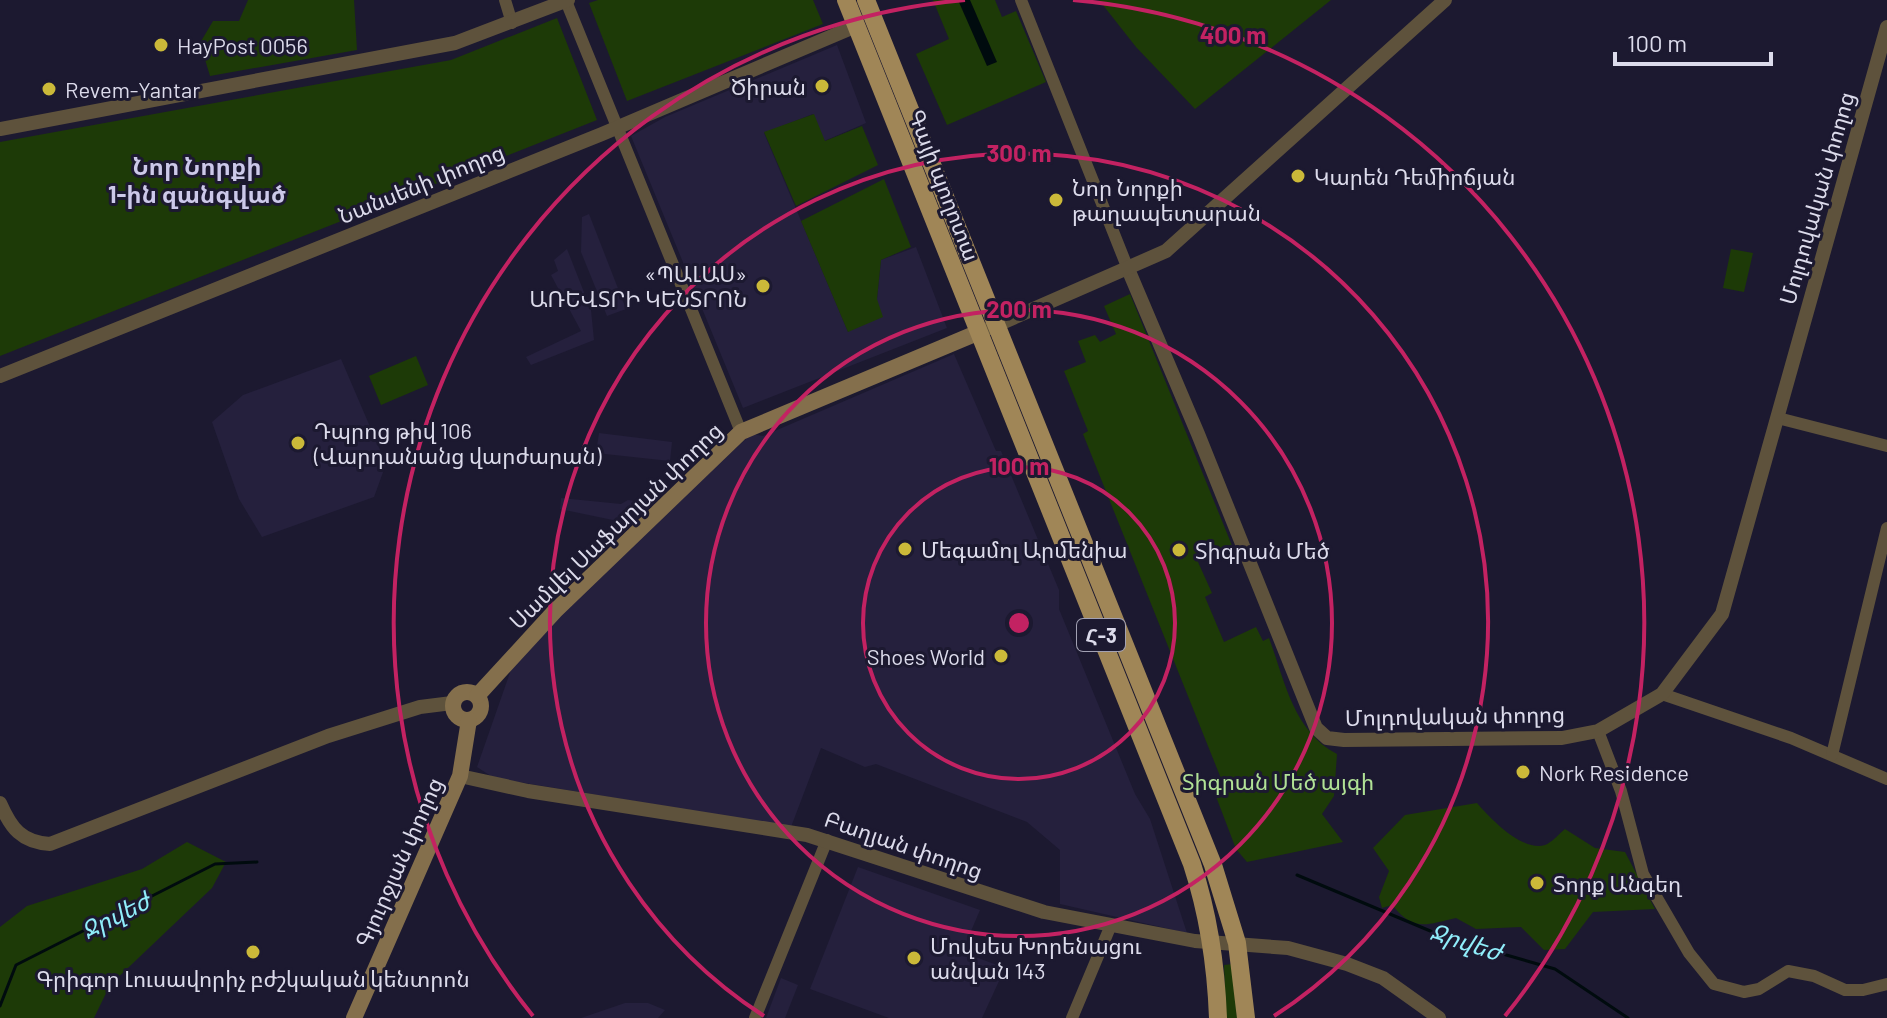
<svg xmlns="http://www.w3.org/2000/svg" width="1887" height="1018" viewBox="0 0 1887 1018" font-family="Barlow,'Noto Sans Armenian',sans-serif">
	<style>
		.built { fill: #25203d }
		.green { fill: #1d3a07 }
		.water { fill: #000b0e }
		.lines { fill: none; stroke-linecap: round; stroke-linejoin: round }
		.stream { stroke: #000b0e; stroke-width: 3 }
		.minor { stroke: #5e523c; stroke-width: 12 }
		.tertiary { stroke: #5e523c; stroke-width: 14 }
		.secondary { stroke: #846f4c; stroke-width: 16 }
		.primary { stroke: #a08657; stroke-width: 18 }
		.ring { fill: none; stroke: #c32262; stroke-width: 4 }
		.poi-dot { fill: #cbb939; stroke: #1c1930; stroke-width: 3 }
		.labels { text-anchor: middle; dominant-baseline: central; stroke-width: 6; stroke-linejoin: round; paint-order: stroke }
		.shield { fill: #1c1930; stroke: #a2a1b3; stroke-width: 2 }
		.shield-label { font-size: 20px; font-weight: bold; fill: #dcdbeb }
		.poi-label { font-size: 22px; fill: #dcdbeb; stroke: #1c1930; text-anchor: start }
		.street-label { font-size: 22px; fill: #dcdbeb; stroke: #1c1930 }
		.park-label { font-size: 22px; fill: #b1e296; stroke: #1c1930 }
		.neighbourhood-label { font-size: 24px; font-weight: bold; fill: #ccc9e9; stroke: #1c1930 }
		.water-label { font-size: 24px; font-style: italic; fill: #90eefb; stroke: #1c1930 }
		.centre { fill: #c32262; stroke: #1c1930; stroke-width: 4 }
		.ring-label { font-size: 24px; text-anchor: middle; font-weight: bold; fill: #c32262; stroke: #1c1930; stroke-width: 6; stroke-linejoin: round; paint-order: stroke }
	</style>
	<rect width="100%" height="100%" fill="#1c1930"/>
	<g class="built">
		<path d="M837,45L866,123L824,141L813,114L764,133L848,332L877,299L881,260L916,247L947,328L743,408L631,136L665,117Z"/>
		<path d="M589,214L626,309L607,316L581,252L582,217Z"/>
		<path d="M567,249L591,310L594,340L531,365L526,357L581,331L551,275L558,271L554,260Z"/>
		<path d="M954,354L996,451H1001L1059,590V609L1135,794L1150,819L1187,933L1060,904V850L1027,822L876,764L865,767L821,748L791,827L494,778L477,767L513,664L577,597L751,434L763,436Z"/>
		<path d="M341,359L386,464L374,497L262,537L239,499L212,422L243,395Z"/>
		<path d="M599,433L672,442L670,461L596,453Z"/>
		<path d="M561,498L621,504L628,500L649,503L632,524L560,509Z"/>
		<path d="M858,867L980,910L962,952L1005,968L982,1018H889L810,989Z"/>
		<path d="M781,978L798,985L785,1018H766Z"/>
		<path d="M625,1003H648L665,1010L658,1018H581Z"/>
	</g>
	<g class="green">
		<path d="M248,0H354L357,50L210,76L200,43L213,21H239Z"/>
		<path d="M598,0H813L823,24L627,101L589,3Z"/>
		<path d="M933,0H995L1002,17L1016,11L1046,82L947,125L916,54L949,39Z"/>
		<path d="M1099,0H1331L1195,109L1136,47Z"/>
		<path d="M557,18L597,120L0,356V142L451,60Z"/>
		<path d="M814,114L825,141L862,126L878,165L796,206L764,132Z"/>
		<path d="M884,179L911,247L881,260L877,299L883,317L848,332L801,221Z"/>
		<path d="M1731,249L1753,253L1744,292L1723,288Z"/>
		<path d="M1130,294L1233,548L1198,562L1212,593L1205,597L1224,642L1256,627L1263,641L1269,638C1285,681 1293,731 1337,754L1334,796L1322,814L1343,842L1247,862L1236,849L1212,786L1222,781L1083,434L1088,431L1064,371L1086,362L1078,341L1095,335L1100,342L1116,334L1104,306Z"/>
		<path d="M416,356L428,385L381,405L369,376Z"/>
		<path d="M1477,803C1490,818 1522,852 1545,845C1551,843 1559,834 1565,829L1595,848L1625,852L1655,909L1593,912L1565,949L1544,950L1521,927L1476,929L1456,918C1425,925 1414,932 1392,905L1382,908L1379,897L1389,871L1373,848L1405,815Z"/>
		<path d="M187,842L226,862L212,888L110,985L94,1018H0V927L27,906L142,869Z"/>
		<path d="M1233,964L1237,1018H1226L1224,965Z"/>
	</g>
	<path class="water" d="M958,0H970L997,62L987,66Z"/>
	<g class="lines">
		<g class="stream">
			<path d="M1297,875L1447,938L1555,969L1628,1018"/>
			<path d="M0,1006L16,965L215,864L257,862"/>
		</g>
		<g class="minor">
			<path d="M505,0L512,23"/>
			<path d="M1021,0L1128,269"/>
			<path d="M566,1L741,432"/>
			<path d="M1778,418L1887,446"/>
			<path d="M1662,694L1791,738L1887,779"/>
			<path d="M1598,731L1621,791L1643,874L1689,953L1714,984L1744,992L1759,989L1788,971L1814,976L1845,990H1863L1887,984"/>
			<path d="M1832,755L1887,528"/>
			<path d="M755,1018L827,840"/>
			<path d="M1072,1018L1111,925"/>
		</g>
		<g class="tertiary">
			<path d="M0,129L455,43L568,0"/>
			<path d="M1128,269L1198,434L1316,728L1327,738L1344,740L1562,738L1598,731L1662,694L1722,614L1887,27"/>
			<path d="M990,328L1166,251L1445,0"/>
			<path d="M0,376L602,134L856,26"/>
			<path d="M460,776L528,791L807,835L1044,912L1195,941L1288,948L1347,964L1383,978L1439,1018"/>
			<path d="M0,803C11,828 21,842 50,844L328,736L420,707L452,703"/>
		</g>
		<g class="secondary">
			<circle cx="467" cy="706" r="14"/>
			<path d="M477,696L555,611L741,432L977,333"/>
			<path d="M354,1018L460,776L469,720"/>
		</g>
		<g class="primary">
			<path d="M846,0L1192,864C1209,916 1216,964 1218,1018"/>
			<path d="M866,0L1213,865L1237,943L1246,1018"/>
		</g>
	</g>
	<g class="ring">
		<circle cx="1019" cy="623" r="156"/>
		<circle cx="1019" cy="623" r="313"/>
		<path d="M764 1016A469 469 0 1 1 1274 1016"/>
		<path d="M533 1016A625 625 0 0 1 965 0M1073 0A625 625 0 0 1 1505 1016"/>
	</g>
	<g class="poi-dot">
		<circle cx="161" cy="45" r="8"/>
		<circle cx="822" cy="86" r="8"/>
		<circle cx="49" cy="89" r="8"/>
		<circle cx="1298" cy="176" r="8"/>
		<circle cx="1056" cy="200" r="8"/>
		<circle cx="763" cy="286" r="8"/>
		<circle cx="298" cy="443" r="8"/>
		<circle cx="905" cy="549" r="8"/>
		<circle cx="1179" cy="550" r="8"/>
		<circle cx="1001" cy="656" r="8"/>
		<circle cx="1523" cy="772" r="8"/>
		<circle cx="1537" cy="883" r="8"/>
		<circle cx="253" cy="952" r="8"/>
		<circle cx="914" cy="958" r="8"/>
	</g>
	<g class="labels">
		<rect class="shield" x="1077" y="619" width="48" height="32" rx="6"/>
		<g class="shield-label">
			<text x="1101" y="635">Հ-3</text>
		</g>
		<g class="poi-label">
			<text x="177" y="45">HayPost 0056</text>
			<text x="806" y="86" text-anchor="end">Ծիրան</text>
			<text x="65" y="89">Revem-Yantar</text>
			<text x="1314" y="176">Կարեն Դեմիրճյան</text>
			<text x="1072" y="187">Նոր Նորքի<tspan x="1072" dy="25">թաղապետարան</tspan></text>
			<text x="747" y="273" text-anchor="end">«ՊԱԼԱՍ»<tspan x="747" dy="25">ԱՌԵՎՏՐԻ ԿԵՆՏՐՈՆ</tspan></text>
			<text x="314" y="430">Դպրոց թիվ 106<tspan x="314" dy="25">(Վարդանանց վարժարան)</tspan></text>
			<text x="921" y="549">Մեգամոլ Արմենիա</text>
			<text x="1195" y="550">Տիգրան Մեծ</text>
			<text x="985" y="656" text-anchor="end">Shoes World</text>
			<text x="1539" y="772">Nork Residence</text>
			<text x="1553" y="883">Տորք Անգեղ</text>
			<text x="930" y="945">Մովսես Խորենացու<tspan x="930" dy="25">անվան 143</tspan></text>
			<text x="253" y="978" text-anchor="middle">Գրիգոր Լուսավորիչ բժշկական կենտրոն</text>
		</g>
		<g class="street-label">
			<text transform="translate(421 183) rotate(-22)">Նանսենի փողոց</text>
			<text transform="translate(945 185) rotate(69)">Գայի պողոտա</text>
			<text transform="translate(1816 198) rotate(-74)">Մոլդովական փողոց</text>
			<text transform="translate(615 525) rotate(-44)">Սամվել Սաֆարյան փողոց</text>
			<text transform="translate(1455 715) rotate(-1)">Մոլդովական փողոց</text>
			<text transform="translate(904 844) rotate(19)">Բաղյան փողոց</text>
			<text transform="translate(398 862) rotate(-66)">Գյուրջյան փողոց</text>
		</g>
		<g class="park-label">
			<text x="1278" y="781">Տիգրան Մեծ այգի</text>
		</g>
		<g class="neighbourhood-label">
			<text x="197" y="165">Նոր Նորքի<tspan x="197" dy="28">1-ին զանգված</tspan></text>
		</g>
		<g class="water-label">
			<text transform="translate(115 915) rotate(-27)">Ջրվեժ</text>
			<text transform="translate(1466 941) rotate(18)">Ջրվեժ</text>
		</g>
	</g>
	<circle cx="1019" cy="623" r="12" class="centre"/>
	<g class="ring-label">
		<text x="1233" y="44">400 m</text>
		<text x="1019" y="162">300 m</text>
		<text x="1019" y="318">200 m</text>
		<text x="1019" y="475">100 m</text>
	</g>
	<path d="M1615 52v12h156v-12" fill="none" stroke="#dcdbeb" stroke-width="4"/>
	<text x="1627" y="52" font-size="24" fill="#dcdbeb" stroke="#1c1930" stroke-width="6" paint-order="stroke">100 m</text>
</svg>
